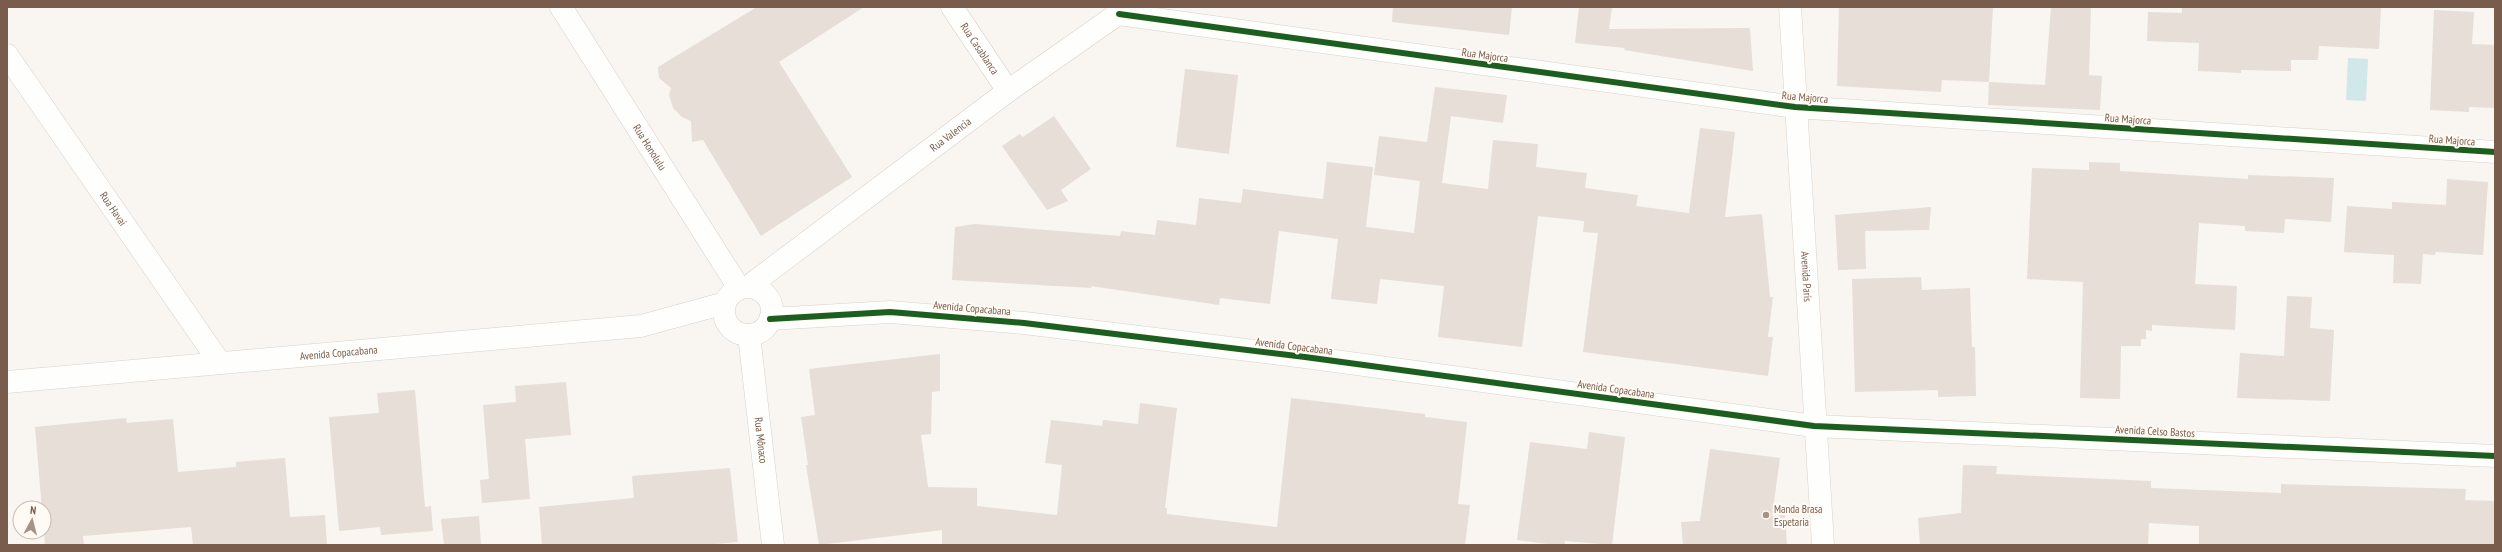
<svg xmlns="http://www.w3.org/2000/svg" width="2502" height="552" viewBox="0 0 2502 552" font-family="'PT Sans Narrow',sans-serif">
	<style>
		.water { fill: #d0e8ea }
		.building { fill: #e6ded7 }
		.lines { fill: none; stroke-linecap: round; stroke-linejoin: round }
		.street-casing { stroke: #d7d1cb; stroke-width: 23 }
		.secondary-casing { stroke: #d9d2cb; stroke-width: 23 }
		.street { stroke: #fefefd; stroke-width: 22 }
		.secondary { stroke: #fefefd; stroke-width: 22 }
		.cycleway-casing { stroke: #fffaf3; stroke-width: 8 }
		.cycleway { stroke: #1b5e20; stroke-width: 6 }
		.poi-dot { fill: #a69286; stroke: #fffaf3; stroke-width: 1.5 }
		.labels { text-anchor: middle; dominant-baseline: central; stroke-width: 4; stroke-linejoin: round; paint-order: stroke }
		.street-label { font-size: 11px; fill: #7a5c4d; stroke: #fffaf3 }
		.poi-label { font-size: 11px; fill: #7a5c4d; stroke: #fffaf3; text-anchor: start }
	</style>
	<rect width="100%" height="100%" fill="#f9f5f0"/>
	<path class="water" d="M2348,58L2368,59L2366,101L2346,100Z"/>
	<g class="building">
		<path d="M757,7H864L779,62L852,177L761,236L703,140L692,142L691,121L682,117L673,108L669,95L671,88L659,78L658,67Z"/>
		<path d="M1393,7H1512L1509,35L1392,22Z"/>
		<path d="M1579,7H1612L1609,29L1750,28L1753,71L1624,50L1625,48L1575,43Z"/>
		<path d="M1839,7H1993L1989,82L1942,80L1941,92L1837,86Z"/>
		<path d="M2051,7H2091L2089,75L2102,76L2100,110L1988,105L1989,82L2045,85Z"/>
		<path d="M2182,7H2381L2379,49L2319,46L2318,60H2291V71L2241,70V73L2198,71L2199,43L2147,41L2148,12L2182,13Z"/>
		<path d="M2434,10L2474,12L2472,44L2495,45V108L2469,107V112L2430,110Z"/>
		<path d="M1185,69L1238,75L1229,154L1176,147Z"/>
		<path d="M1435,87L1507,95L1503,123L1451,116L1442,183L1488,189L1493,140L1538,144L1536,167L1587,173L1585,188L1638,195L1636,206L1689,213L1700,128L1735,132L1725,217L1762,214L1770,297H1773L1768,337H1773L1768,376L1583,352L1598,233L1583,232L1584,221L1538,216L1522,347L1438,337L1444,286L1380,279L1377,304L1331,299L1338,239L1279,231L1270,304L1220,298L1219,305L1091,286L1092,288L952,280L955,227L975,224L1120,236L1121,231L1155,235L1157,220L1196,225L1199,198L1241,203L1243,189L1323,199L1327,162L1373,167L1366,227L1414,233L1420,181L1374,175L1379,136L1427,142Z"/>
		<path d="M1054,116L1091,169L1061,190L1068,201L1047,210L1002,146L1020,134L1023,137Z"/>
		<path d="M2089,162L2120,163V171L2248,179V175L2334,178L2331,222L2285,219L2284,233L2245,231V226L2199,223L2195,284L2237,286L2235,330L2152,325V331L2146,330V339H2141V346H2121L2120,399L2080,398L2083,282L2027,279L2032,168L2089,170Z"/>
		<path d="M2447,179L2488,182L2483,255L2436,252L2435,255L2423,254L2421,284L2393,283L2394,255L2344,252L2347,206L2392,209V202L2446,205Z"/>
		<path d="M1931,207L1929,230L1865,231L1866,269L1838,270L1835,215Z"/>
		<path d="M1921,277L1922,290L1970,288L1972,347H1975L1976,396L1938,397V390L1855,392L1852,279Z"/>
		<path d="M2287,296L2312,297L2310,328L2334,330L2330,401L2237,398L2240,353L2284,356Z"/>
		<path d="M940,354V391L932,392L931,434L921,435L928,487L977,488V506L1057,515L1062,465L1045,463L1051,420L1102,426L1103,420L1138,424L1140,403L1177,408L1165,508H1167V514L1277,527L1291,398L1425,414V417L1467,422L1458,504L1470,505L1465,545H942V530L819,545L806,465H808L801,417L815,415L809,369Z"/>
		<path d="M566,382L571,435L525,439L530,499L482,503L480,480L489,479L483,405L516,402L515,386Z"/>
		<path d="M415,390L425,507L431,506L433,531L381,535L380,527L339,531L329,417L379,413L377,393Z"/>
		<path d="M126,418L127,423L173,419L178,472L236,467V462L285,458L290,517L325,515L327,545H193L191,527L83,536L84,545H45L35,427Z"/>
		<path d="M1589,432L1625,437L1612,545L1565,541V545H1556L1517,540L1530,442L1587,449Z"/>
		<path d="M1710,449L1780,458L1772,516L1785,515L1787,545H1683L1681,522L1700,521Z"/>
		<path d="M1963,465L1997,466L1996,474L2151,481V488L2281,493V484L2466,489L2465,500L2495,501V545H2199V526L2149,523L2148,545H1920L1918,518L1961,513Z"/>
		<path d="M730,468L738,542L704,545H542L539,507L634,498L632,476Z"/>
		<path d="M479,516L481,545H444L441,519Z"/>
	</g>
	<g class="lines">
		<defs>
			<g id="street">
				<path id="s1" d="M561,7L739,288"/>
				<path id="s2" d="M952,7L1008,91"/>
				<path d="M1119,14L1795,107L2495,152"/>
				<path id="s3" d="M7,55L220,363"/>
				<path id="s4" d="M749,286L1008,91L1128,7"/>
				<circle cx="748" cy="311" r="24"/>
				<path d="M770,319L890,312L1024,323L1305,357L1814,426L2495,456"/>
				<path id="s5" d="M749,335L773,545"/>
				<path id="s6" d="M7,382L641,326L725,303"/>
			</g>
			<g id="secondary">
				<path id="s7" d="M1790,7L1823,545"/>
			</g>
		</defs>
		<use href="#street" class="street-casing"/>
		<use href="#secondary" class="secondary-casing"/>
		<use href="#street" class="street"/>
		<use href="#secondary" class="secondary"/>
		<defs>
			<g id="cycleway">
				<path d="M1119,14L1795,107L2495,152"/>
				<path d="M770,319L890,312L1024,323L1305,357L1814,426L2495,456"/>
			</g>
		</defs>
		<use href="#cycleway" class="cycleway-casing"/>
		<use href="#cycleway" class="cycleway"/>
	</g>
	<circle class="poi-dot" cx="1766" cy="515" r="4"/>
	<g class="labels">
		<g class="street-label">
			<text stroke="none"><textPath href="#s2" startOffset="50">Rua Casablanca</textPath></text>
			<text transform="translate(1485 55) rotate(8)">Rua Majorca</text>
			<text transform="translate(1805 97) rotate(5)">Rua Majorca</text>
			<text transform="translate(2128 119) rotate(4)">Rua Majorca</text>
			<text stroke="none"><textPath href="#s4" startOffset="252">Rua Valencia</textPath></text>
			<text transform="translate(2452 140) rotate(4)">Rua Majorca</text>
			<text stroke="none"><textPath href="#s1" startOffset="166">Rua Honolulu</textPath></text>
			<text stroke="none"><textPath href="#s3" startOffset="187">Rua Havai</textPath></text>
			<text stroke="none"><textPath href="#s7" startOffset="270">Avenida Paris</textPath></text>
			<text transform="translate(972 308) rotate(5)">Avenida Copacabana</text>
			<text transform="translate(1294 346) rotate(7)">Avenida Copacabana</text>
			<text stroke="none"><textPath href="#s6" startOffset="333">Avenida Copacabana</textPath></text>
			<text transform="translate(1616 389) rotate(8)">Avenida Copacabana</text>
			<text transform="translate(2155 431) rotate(3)">Avenida Celso Bastos</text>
			<text stroke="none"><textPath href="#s5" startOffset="106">Rua Mônaco</textPath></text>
		</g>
		<g class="poi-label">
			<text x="1774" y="509">Manda Brasa<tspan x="1774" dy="13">Espetaria</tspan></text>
		</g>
	</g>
	<rect width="2502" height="552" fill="none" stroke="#7a5c4d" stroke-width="16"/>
	<g transform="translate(32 520) rotate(7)"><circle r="19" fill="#fffaf3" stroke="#cabbb1"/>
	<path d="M0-3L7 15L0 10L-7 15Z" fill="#a69286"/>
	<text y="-6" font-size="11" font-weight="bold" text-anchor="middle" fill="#7a5c4d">N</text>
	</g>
</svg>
